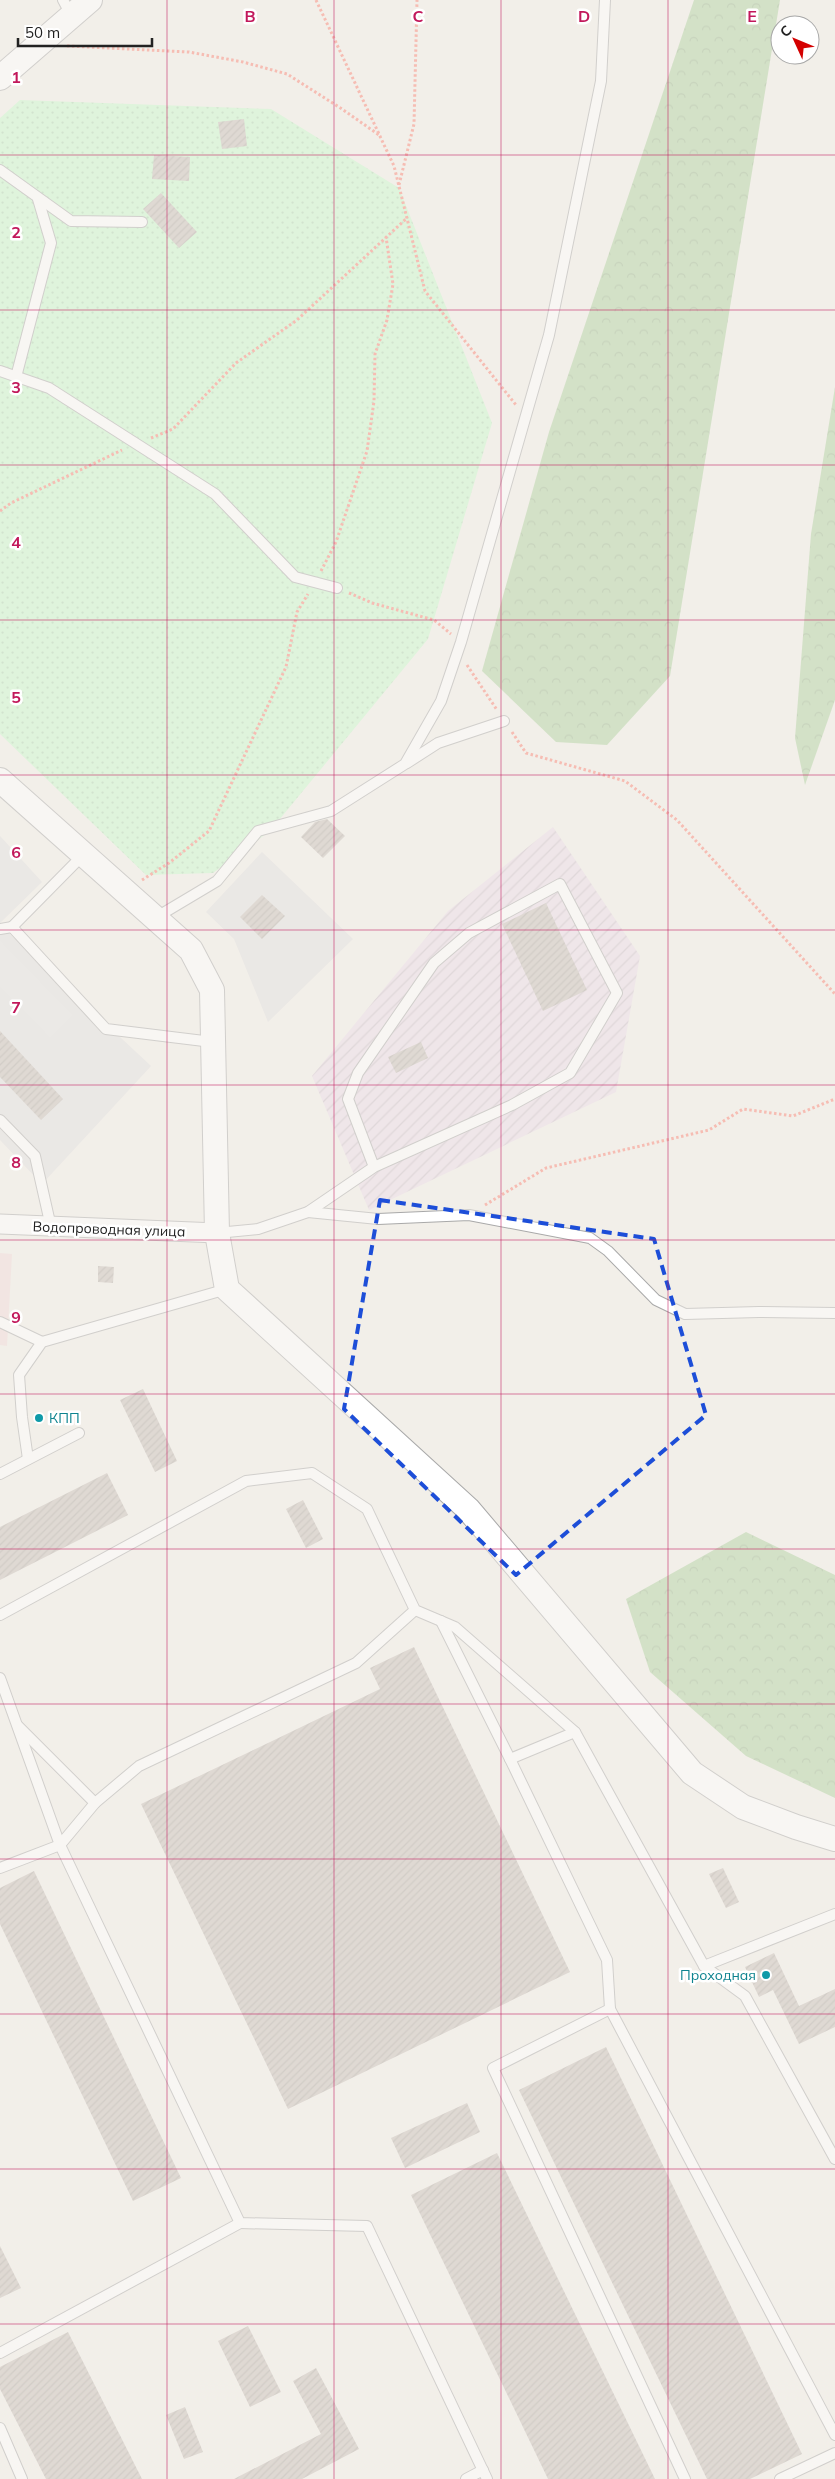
<svg xmlns="http://www.w3.org/2000/svg" width="835" height="2479" viewBox="0 0 835 2479" font-family="Mulish,sans-serif">
	<style>
		.residential { fill: #e0dfdf }
		.commercial { fill: #f2dad9 }
		.industrial { fill: url(#industrial-furrows) }
		.forest { fill: url(#forest-crowns) }
		.park { fill: url(#park-dots) }
		.parking { fill: #e2e2e2 }
		.building { fill: url(#building-hatch) }
		.lines { fill: none; stroke-linecap: round; stroke-linejoin: round }
		.service-casing { stroke: #a9a9a9; stroke-width: 12 }
		.minor-casing { stroke: #a9a9a9; stroke-width: 21 }
		.tertiary-casing { stroke: #a9a9a9; stroke-width: 26 }
		.path { stroke: #fa8072; stroke-width: 3; stroke-dasharray: 2.5 2.5; stroke-linecap: butt }
		.service { stroke: #fff; stroke-width: 10 }
		.minor { stroke: #fff; stroke-width: 19 }
		.tertiary { stroke: #fff; stroke-width: 24 }
		.marked { fill: none; stroke: #1d4ed8; stroke-width: 4; stroke-dasharray: 10 6; stroke-linejoin: round }
		.grid { fill: none; stroke: #c2185b; stroke-width: 1; stroke-opacity: 0.55 }
		.culture-dot { fill: #0f9aa8; stroke: #fff; stroke-width: 2 }
		.labels { text-anchor: middle; dominant-baseline: central; stroke-width: 5; stroke-linejoin: round; paint-order: stroke }
		.street-label { font-size: 14px; fill: #222; stroke: #fff }
		.culture-label { font-size: 14px; fill: #0d838f; stroke: #fff; text-anchor: start }
		.grid-label { font-size: 16px; text-anchor: middle; font-weight: bold; fill: #c2185b; stroke: #fff; stroke-width: 5; stroke-linejoin: round; paint-order: stroke }
	</style>
	<defs>
		<pattern id="industrial-furrows" width="10" height="10" patternUnits="userSpaceOnUse" patternTransform="scale(1.25)"><rect width="10" height="10" fill="#ebdbe8"/><path d="M-1 1l2-2M0 10L10 0M9 11l2-2" fill="none" stroke="#c9bcc7"/></pattern>
		<pattern id="forest-crowns" width="20" height="18" patternUnits="userSpaceOnUse" patternTransform="scale(1.25)"><rect width="20" height="18" fill="#add19e"/><path d="M2 6a3 3 0 1 1 6 0M12 15a3 3 0 1 1 6 0" fill="none" stroke="#95b388"/></pattern>
		<pattern id="park-dots" width="8" height="8" patternUnits="userSpaceOnUse" patternTransform="scale(1.25)"><rect width="8" height="8" fill="#c8facc"/><path d="M2 2h.1M6 6h.1" fill="none" stroke="#acd6af" stroke-width="1.8" stroke-linecap="round"/></pattern>
		<pattern id="building-hatch" width="6" height="6" patternUnits="userSpaceOnUse" patternTransform="scale(1.25)"><rect width="6" height="6" fill="#c7bfb8"/><path d="M-1 1l2-2M0 6l6-6M5 7l2-2" fill="none" stroke="#aba49e"/></pattern>
	</defs>
	<rect width="100%" height="100%" fill="#f2efe9"/>
	<g class="residential">
		<path d="M0,836L42,882L0,923Z"/>
		<path d="M262,852L353,939L268,1022L234,939L206,912Z"/>
		<path d="M0,925L151,1066L42,1184L0,1140Z"/>
	</g>
	<path class="commercial" d="M0,1253L12,1254L7,1346L0,1345Z"/>
	<path class="industrial" d="M553,827L640,956L616,1092L369,1210L312,1076L448,911Z"/>
	<g class="forest">
		<path d="M694,0H780L670,676L607,745L556,742L482,671L549,432Z"/>
		<path d="M835,387V700L805,785L795,738L811,534Z"/>
		<path d="M746,1532L835,1575V1798L746,1756L650,1672L626,1599Z"/>
	</g>
	<path class="park" d="M20,100L271,109L399,188L492,423L428,639L270,831L213,873L146,875L0,734V118Z"/>
	<path class="parking" d="M0,940L73,1015L50,1038L0,987Z"/>
	<g class="building">
		<path d="M244,119L247,146L222,149L218,122Z"/>
		<path d="M154,155L190,157L189,181L152,179Z"/>
		<path d="M161,193L197,232L179,248L143,209Z"/>
		<path d="M327,819L345,836L323,858L301,837L315,822Z"/>
		<path d="M262,895L285,916L262,939L240,917Z"/>
		<path d="M546,903L587,990L543,1011L502,924Z"/>
		<path d="M0,1031L63,1099L41,1120L0,1077Z"/>
		<path d="M421,1042L428,1058L396,1073L388,1057Z"/>
		<path d="M98,1266L114,1267L113,1283L98,1282Z"/>
		<path d="M143,1389L177,1461L155,1472L120,1400Z"/>
		<path d="M107,1473L128,1515L0,1580V1527Z"/>
		<path d="M303,1500L323,1539L306,1548L286,1509Z"/>
		<path d="M414,1647L570,1972L288,2109L141,1804L380,1689L370,1668Z"/>
		<path d="M723,1868L739,1902L726,1908L709,1874Z"/>
		<path d="M34,1871L181,2178L133,2201L0,1924V1888Z"/>
		<path d="M774,1953L799,2006L835,1989V2027L799,2044L773,1990L759,1997L745,1967Z"/>
		<path d="M606,2047L802,2454L750,2479H707L519,2090Z"/>
		<path d="M467,2103L480,2132L405,2168L391,2138Z"/>
		<path d="M497,2153L655,2479H548L411,2195Z"/>
		<path d="M0,2246L21,2288L0,2298Z"/>
		<path d="M248,2326L281,2392L250,2407L218,2341Z"/>
		<path d="M68,2332L142,2479H46L0,2389V2367Z"/>
		<path d="M316,2368L359,2449L302,2479H234L321,2434L293,2381Z"/>
		<path d="M185,2407L203,2452L184,2459L166,2415Z"/>
	</g>
	<g class="lines">
		<defs>
			<g id="service">
				<path d="M63,0L71,15"/>
				<path d="M0,170L71,221L142,222"/>
				<path d="M0,371L49,388L215,494L295,577L337,588"/>
				<path d="M16,377L51,243L38,199"/>
				<path d="M407,763L438,743L504,721"/>
				<path d="M84,854L12,927L106,1029L212,1042"/>
				<path d="M155,918L217,881L258,831L331,811L405,764L441,701L461,642L549,335L601,81L605,0"/>
				<path d="M0,929L12,927"/>
				<path d="M0,1120L35,1156L51,1227"/>
				<path d="M308,1212L378,1219L469,1215L590,1238L608,1251L656,1300L685,1314L759,1312L835,1313"/>
				<path d="M217,1233L258,1229L308,1212L374,1167L512,1105L570,1073L617,993L560,884L469,933L434,963L358,1073L348,1099L374,1167"/>
				<path d="M0,1322L42,1342"/>
				<path d="M28,1459L22,1417L19,1375L42,1342L227,1289"/>
				<path d="M0,1474L79,1433"/>
				<path d="M0,1615L246,1481L312,1473L367,1509L415,1610L455,1627L575,1732L704,1966L745,1996L835,2159"/>
				<path d="M441,1621L510,1759"/>
				<path d="M0,1678L60,1845L240,2223L367,2226L487,2479"/>
				<path d="M18,1726L95,1803"/>
				<path d="M575,1732L510,1759L607,1960L610,2009L835,2435"/>
				<path d="M0,1868L60,1845L95,1803L139,1766L356,1663L415,1610"/>
				<path d="M704,1966L835,1914"/>
				<path d="M610,2009L493,2068L685,2479"/>
				<path d="M0,2353L240,2223"/>
				<path d="M0,2428L22,2479"/>
				<path d="M466,2479L483,2470"/>
				<path d="M780,2479L835,2453"/>
			</g>
			<path id="minor" d="M0,1224L217,1233"/>
			<g id="tertiary">
				<path d="M0,78L90,0"/>
				<path d="M0,780L191,950L212,990L217,1233L227,1289L468,1509L692,1773L743,1807L796,1827L835,1839"/>
			</g>
		</defs>
		<use href="#service" class="service-casing"/>
		<use href="#minor" class="minor-casing"/>
		<use href="#tertiary" class="tertiary-casing"/>
		<g class="path">
			<path d="M316,0L394,166L425,291L516,405"/>
			<path d="M67,46L189,52L243,62L287,74L342,109L379,135"/>
			<path d="M399,185L414,124L417,0"/>
			<path d="M151,438L173,429L236,363L297,320L407,218"/>
			<path d="M0,511L11,503L122,450"/>
			<path d="M321,571L336,542L367,451L374,401L375,354L387,320L393,284L386,237"/>
			<path d="M349,593L372,603L434,620L451,634"/>
			<path d="M467,665L497,710"/>
			<path d="M512,732L526,753L625,781L677,820L835,994"/>
			<path d="M142,880L169,863L209,831L286,667L297,612L308,594"/>
			<path d="M485,1205L546,1168L709,1130L743,1109L793,1116L835,1099"/>
		</g>
		<use href="#service" class="service"/>
		<use href="#minor" class="minor"/>
		<use href="#tertiary" class="tertiary"/>
	</g>
	<path d="M0 0H835V2479H0ZM380,1200L654,1239L706,1415L516,1575L344,1409Z" fill="#f2efe9" fill-opacity=".55" fill-rule="evenodd"/>
	<path class="marked" d="M380,1200L654,1239L706,1415L516,1575L344,1409Z"/>
	<path class="grid" d="M167,0V2479M334,0V2479M501,0V2479M668,0V2479M0,155H835M0,310H835M0,465H835M0,620H835M0,775H835M0,930H835M0,1085H835M0,1240H835M0,1394H835M0,1549H835M0,1704H835M0,1859H835M0,2014H835M0,2169H835M0,2324H835"/>
	<g class="culture-dot">
		<circle cx="39" cy="1418" r="5"/>
		<circle cx="766" cy="1975" r="5"/>
	</g>
	<g class="labels">
		<g class="street-label">
			<text transform="translate(109 1229) rotate(2)">Водопроводная улица</text>
		</g>
		<g class="culture-label">
			<text x="49" y="1418">КПП</text>
			<text x="756" y="1975" text-anchor="end">Проходная</text>
		</g>
	</g>
	<g class="grid-label">
		<text x="250" y="22">B</text>
		<text x="418" y="22">C</text>
		<text x="584" y="22">D</text>
		<text x="752" y="22">E</text>
		<text x="16" y="83">1</text>
		<text x="16" y="238">2</text>
		<text x="16" y="393">3</text>
		<text x="16" y="548">4</text>
		<text x="16" y="703">5</text>
		<text x="16" y="858">6</text>
		<text x="16" y="1013">7</text>
		<text x="16" y="1168">8</text>
		<text x="16" y="1323">9</text>
	</g>
	<g transform="translate(795 40) rotate(314)"><circle r="24" fill="#ffffff" stroke="#a7a7a7"/>
	<path d="M0-4L9 19L0 12L-9 19Z" fill="#d40000"/>
	<text y="-8" font-size="14" font-weight="bold" text-anchor="middle" fill="#222222">С</text>
	</g>
	<path d="M18 38v8h134v-8" fill="none" stroke="#222222" stroke-width="2.5"/>
	<text x="25" y="38" font-size="15" fill="#222222" stroke="#ffffff" stroke-width="4" paint-order="stroke">50 m</text>
</svg>
